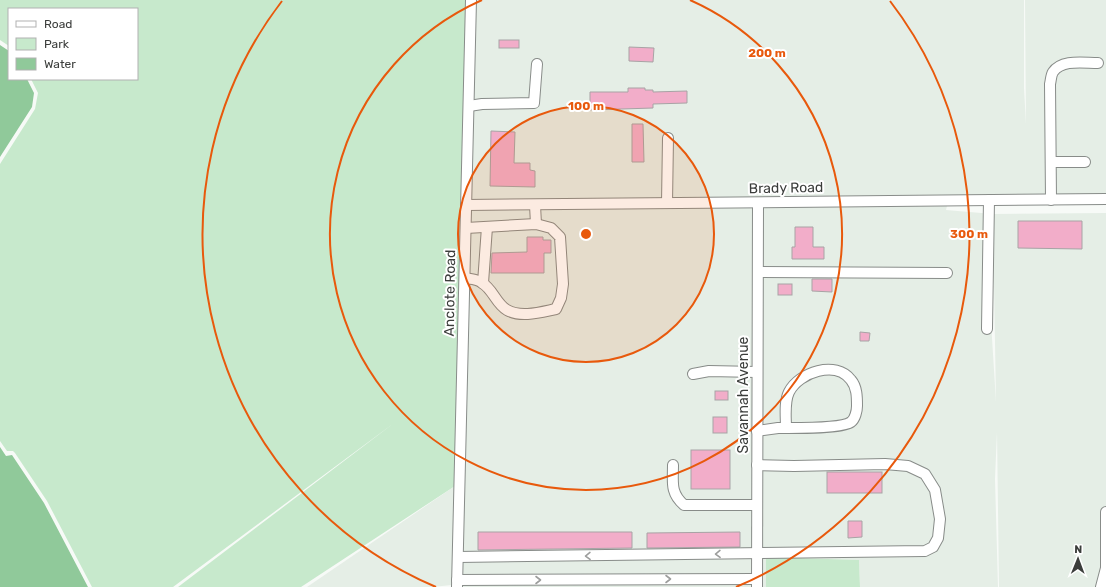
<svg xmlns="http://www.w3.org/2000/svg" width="1106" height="587" viewBox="0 0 1106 587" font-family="Rubik,sans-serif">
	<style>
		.built { fill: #e5eee6; fill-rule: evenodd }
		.green { fill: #c7e9cc }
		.water { fill: #90c99a }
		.building { fill: #f2adc9; stroke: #a8a3a5 }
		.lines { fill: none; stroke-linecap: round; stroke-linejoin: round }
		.minor-casing { stroke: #888c89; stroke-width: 12 }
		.minor { stroke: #fff; stroke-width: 10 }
		.oneway { stroke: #9d9e9d }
		.ring { fill: none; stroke: #e8590c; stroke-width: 2 }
		.labels { text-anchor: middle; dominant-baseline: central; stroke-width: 4; stroke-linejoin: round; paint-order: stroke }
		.street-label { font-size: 14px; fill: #3b3d3b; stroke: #fff }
		.centre { fill: #e8590c; stroke: #fff; stroke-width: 2 }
		.ring-label { font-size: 12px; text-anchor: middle; font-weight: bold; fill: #e8590c; stroke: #fff; stroke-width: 4; stroke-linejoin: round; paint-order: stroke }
	</style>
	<rect width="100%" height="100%" fill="#f7faf7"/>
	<g class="built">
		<path d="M475,0H1024V88L1026,124L1025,0H1106V194L471,200Z"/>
		<path d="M947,206L946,210L993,214L1106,213V587H999L997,432L995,479L998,587H860L859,560L766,557V587H761L762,207ZM993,224L996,401V402L989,290Z"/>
		<path d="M753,208L752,587H461L471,210Z"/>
		<path d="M455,486L452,585L432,587H307Z"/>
	</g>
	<g class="green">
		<path d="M0,0H466L455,486L301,587H178L394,423L173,587H92L47,501L15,453L13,451H7L0,441V164L35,109L38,93L31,79H137V9H9V46L0,40Z"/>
		<path d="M766,557L859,560L860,587H766Z"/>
	</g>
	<g class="water">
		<path d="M0,45L9,51V79H27L34,93L32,107L0,157Z"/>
		<path d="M0,447L6,456L12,455L44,503L88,587H0Z"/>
	</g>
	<g class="building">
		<rect x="499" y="40" width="20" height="8"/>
		<path d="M629,47L654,48L653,62L629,61Z"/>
		<path d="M628,88H645V90H653V92L687,91V103L653,104V108L590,110V92H628Z"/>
		<path d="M632,124H643L644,162H632Z"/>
		<path d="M491,131L515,132L514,163H530V170L535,171V187L490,186Z"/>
		<path d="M1018,221H1082V249L1018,248Z"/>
		<path d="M795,227H813V247H824V259H792V247H795Z"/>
		<path d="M527,237H543V240H551V253H544V273H491L492,253L527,252Z"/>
		<path d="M812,279H832V292L812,291Z"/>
		<rect x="778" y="284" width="14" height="11"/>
		<path d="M860,332L870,333L869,341H860Z"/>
		<rect x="715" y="391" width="13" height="9"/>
		<rect x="713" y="417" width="14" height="16"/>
		<rect x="691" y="450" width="39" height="39"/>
		<rect x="827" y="472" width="55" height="21"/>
		<path d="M848,521H862V537L848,538Z"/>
		<path d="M478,532H632V548L478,550Z"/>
		<path d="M740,532V547L647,548V533Z"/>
	</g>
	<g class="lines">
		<defs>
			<g id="minor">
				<path d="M469,106L482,104L534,103L537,64"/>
				<path d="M1051,162H1085"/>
				<path d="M1051,200L1050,84C1051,80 1051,75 1053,72C1062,59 1083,63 1098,63"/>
				<path d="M667,203L668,138"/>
				<path d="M466,205L1106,199"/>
				<path d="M535,205L536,224"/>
				<path d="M758,272L947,273"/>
				<path d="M465,278C470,279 478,279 482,283C493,289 496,304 507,310C521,318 541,312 556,309L561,298L563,284L560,237L551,228L536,224L466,228"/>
				<path d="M483,283L487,227"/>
				<path d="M987,329L989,200"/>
				<path d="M693,374L709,371L757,372"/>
				<path d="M757,431C764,430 771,429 778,428C792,428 841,429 851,422C855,419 857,411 857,406C857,397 857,387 851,380C836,360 799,372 789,392C784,402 786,417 786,428"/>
				<path d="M673,465C673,482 670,493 684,505H757"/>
				<path d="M458,557L925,551L933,547L938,538L940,519L935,490L925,474L908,466L885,464L794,466L757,465"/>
				<path d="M457,580L757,579"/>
				<path d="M457,587L471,0"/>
				<path d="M757,587L758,203"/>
				<path d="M1101,587L1106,568V512"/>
			</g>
		</defs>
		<use href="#minor" class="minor-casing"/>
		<use href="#minor" class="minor"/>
	</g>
	<defs><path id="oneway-chevron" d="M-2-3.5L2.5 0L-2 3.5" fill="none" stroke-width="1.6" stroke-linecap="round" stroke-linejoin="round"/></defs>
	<g class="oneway">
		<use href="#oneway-chevron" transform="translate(718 554) rotate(179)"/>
		<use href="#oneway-chevron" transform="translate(588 556) rotate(179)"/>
		<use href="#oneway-chevron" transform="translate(668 579)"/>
		<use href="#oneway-chevron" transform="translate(538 580)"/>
	</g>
	<circle cx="586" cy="234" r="128" fill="#e8590c" fill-opacity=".12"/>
	<g class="ring">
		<circle cx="586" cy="234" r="128"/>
		<path d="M690 0A256 256 0 1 1 482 0"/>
		<path d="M436 587A383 383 0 0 1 282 1M890 1A383 383 0 0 1 736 587"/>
	</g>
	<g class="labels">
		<g class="street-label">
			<text transform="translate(786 188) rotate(-1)">Brady Road</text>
			<text transform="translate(450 293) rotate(-89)">Anclote Road</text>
			<text transform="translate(743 395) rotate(-90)">Savannah Avenue</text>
		</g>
	</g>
	<circle cx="586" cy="234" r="6" class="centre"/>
	<g class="ring-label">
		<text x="767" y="57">200 m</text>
		<text x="586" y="110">100 m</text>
		<text x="969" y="238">300 m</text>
	</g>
	<rect x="8" y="8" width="130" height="72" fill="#ffffff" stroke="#b1b1b1"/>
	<rect x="16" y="21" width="20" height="6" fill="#ffffff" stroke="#b1b1b1"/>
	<text x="44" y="28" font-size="12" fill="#3b3d3b">Road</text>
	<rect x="16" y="38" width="20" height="12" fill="#c7e9cc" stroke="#b1b1b1"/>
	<text x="44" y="48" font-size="12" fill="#3b3d3b">Park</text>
	<rect x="16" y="58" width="20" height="12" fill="#90c99a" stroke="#b1b1b1"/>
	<text x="44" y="68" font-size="12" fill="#3b3d3b">Water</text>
	<g transform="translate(1078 559) rotate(1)" stroke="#ffffff" stroke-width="3" paint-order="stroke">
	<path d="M0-3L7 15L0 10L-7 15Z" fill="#3b3d3b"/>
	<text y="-6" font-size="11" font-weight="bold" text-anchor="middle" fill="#3b3d3b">N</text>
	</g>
</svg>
